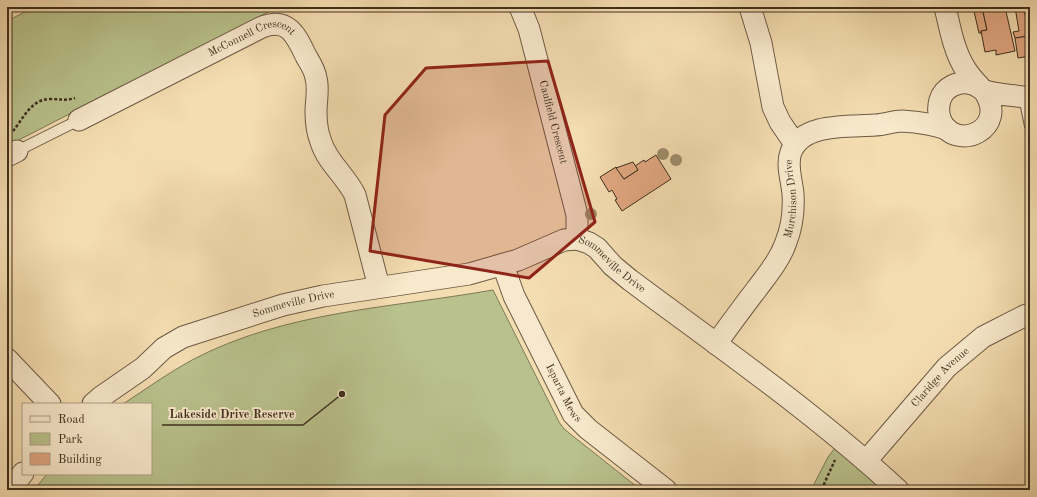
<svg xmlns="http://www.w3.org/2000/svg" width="1037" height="497" viewBox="0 0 1037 497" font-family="'Old Standard TT',serif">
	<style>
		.green { fill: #b9c28d; stroke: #7c7856 }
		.building { fill: #e1a781; stroke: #3e2f1e }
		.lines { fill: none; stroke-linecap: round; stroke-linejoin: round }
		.lane-casing { stroke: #6c5a43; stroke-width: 12 }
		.street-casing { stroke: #6c5a43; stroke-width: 23 }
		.path { stroke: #3e2f1e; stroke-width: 2.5; stroke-dasharray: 3 2; stroke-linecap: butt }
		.lane { stroke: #f8e9cc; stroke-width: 10 }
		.street { stroke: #f8e9cc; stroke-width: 21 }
		.rail-casing { stroke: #3e2f1e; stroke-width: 4.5 }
		.rail { stroke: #f8e9cc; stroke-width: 3; stroke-dasharray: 9; stroke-linecap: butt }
		.tree { fill: #9e8d6c }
		.marked { fill: #8f2418; fill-opacity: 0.2; stroke: #8f2418; stroke-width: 3; stroke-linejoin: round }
		.labels { text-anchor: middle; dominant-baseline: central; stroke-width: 4; stroke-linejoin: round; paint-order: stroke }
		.street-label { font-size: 11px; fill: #3e2f1e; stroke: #f8e9cc }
		.leader { fill: none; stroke: #3e2f1e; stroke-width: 1.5 }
		.callout-dot { fill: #3e2f1e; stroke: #f8e9cc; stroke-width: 1.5 }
		.callout-label { font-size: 12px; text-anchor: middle; font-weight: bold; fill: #3e2f1e; stroke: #f8e9cc; stroke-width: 4; stroke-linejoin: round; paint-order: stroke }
	</style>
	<rect width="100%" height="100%" fill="#f4ddb1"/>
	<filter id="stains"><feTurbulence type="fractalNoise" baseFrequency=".005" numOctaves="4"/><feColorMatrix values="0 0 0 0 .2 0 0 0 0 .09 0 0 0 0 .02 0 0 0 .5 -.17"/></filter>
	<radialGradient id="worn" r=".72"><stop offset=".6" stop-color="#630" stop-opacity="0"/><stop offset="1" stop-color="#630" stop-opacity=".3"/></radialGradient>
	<g class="green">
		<path d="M35,7H278L7,146V21Z"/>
		<path d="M493,290L559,422L564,429L641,490H34L47,474H151V404H123C146,389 168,373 192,360C285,311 391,308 493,290Z"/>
		<path d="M835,448L884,490H813L812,488L828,457Z"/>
	</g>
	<g class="building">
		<path d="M973,7H982L987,30L981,31V33H979Z"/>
		<path d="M982,7H1005L1015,51L996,55V50L985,52L981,31L987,30Z"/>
		<path d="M1015,7H1024L1029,36L1015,38L1013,32L1019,31Z"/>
		<path d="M1030,7V56L1018,58L1015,38L1029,36L1024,8Z"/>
		<path d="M656,155L671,179L622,211L615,200L617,199L612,190L609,192L600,177L616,167L624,179L638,170L635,166L644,160L645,162Z"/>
		<path d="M633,162L638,170L624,179L616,168Z"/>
	</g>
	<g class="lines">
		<defs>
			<g id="lane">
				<path d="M1024,97L1030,126"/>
				<path d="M17,151L79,120"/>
			</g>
			<g id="street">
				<path id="s1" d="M520,7L529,29L577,215V239"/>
				<path d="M750,7L761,43L773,107L780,122L795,144"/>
				<path d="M945,7C950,28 954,52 966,70C970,76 975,82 980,87"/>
				<path d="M984,91C1010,129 956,153 941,121C938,114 938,107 940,100C944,87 959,80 972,84C977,85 980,89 985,91C997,95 1012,95 1024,97"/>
				<path id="s2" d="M79,120L262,27C288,17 296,35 306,56C310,63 315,70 316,78C319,89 316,101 316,112C316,122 317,132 321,142C327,162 346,176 355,195L379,287"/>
				<path d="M7,156L17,151"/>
				<path id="s3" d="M503,265L514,296L573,414L588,429L666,490"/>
				<path id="s4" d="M716,344C729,326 742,308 756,290C767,275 780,260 786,242C792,227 794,210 793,194C792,181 786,165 791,152C802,122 850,127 875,125C884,125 893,121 902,121C917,122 933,124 947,129"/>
				<path d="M7,359L50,404"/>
				<path id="s5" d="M93,404L101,397L143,368L164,348L183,337L283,305L323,296L469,274L518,260L564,240L577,239L589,243L597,248L613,266L630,280C721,348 815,413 898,490"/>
				<path id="s6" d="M866,461L947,367L983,337L1024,316L1030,314"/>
				<path d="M10,490L23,473"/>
			</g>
		</defs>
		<use href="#lane" class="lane-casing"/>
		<use href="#street" class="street-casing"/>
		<g class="path">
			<path d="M13,131C23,119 31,99 50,99C59,99 66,101 75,98"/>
			<path d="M824,490V484L835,460"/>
		</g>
		<use href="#lane" class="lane"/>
		<use href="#street" class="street"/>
		<defs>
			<path id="rail" d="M7,11L15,7"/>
		</defs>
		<use href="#rail" class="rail-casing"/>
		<use href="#rail" class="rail"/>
	</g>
	<g class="tree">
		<circle cx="663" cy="154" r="6"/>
		<circle cx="676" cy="160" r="6"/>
		<circle cx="591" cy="214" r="6"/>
	</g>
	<path class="marked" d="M548,61L595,222L529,278L370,251L385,115L426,68Z"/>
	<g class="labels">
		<g class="street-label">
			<text stroke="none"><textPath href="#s2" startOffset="193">McConnell Crescent</textPath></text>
			<text stroke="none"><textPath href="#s1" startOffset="120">Caulfield Crescent</textPath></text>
			<text stroke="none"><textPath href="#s4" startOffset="168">Murchison Drive</textPath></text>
			<text stroke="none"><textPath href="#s5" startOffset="564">Sommeville Drive</textPath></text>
			<text stroke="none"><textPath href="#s5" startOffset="228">Sommeville Drive</textPath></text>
			<text stroke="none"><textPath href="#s6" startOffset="112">Claridge Avenue</textPath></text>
			<text stroke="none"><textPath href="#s3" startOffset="142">Isparta Mews</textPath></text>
		</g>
	</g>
	<path class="leader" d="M342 394L303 425H162"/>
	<circle class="callout-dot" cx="342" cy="394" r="4"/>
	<g class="callout-label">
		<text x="232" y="418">Lakeside Drive Reserve</text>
	</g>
	<rect width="1037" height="497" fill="none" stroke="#f4ddb1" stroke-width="24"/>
	<rect x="8" y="8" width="1021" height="481" fill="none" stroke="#3e2f1e" stroke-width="2"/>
	<rect x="12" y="12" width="1013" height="473" fill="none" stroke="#3e2f1e"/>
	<rect x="22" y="403" width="130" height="72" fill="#f8e9cc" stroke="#ae9f86"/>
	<rect x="30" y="416" width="20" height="6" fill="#f8e9cc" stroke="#ae9f86"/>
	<text x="58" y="423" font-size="12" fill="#3e2f1e">Road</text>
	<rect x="30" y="433" width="20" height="12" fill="#b9c28d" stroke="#ae9f86"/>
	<text x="58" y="443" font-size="12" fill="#3e2f1e">Park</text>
	<rect x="30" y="453" width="20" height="12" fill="#e1a781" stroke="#ae9f86"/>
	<text x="58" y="463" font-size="12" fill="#3e2f1e">Building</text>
	<rect width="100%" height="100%" filter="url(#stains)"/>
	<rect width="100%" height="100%" fill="url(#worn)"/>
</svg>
